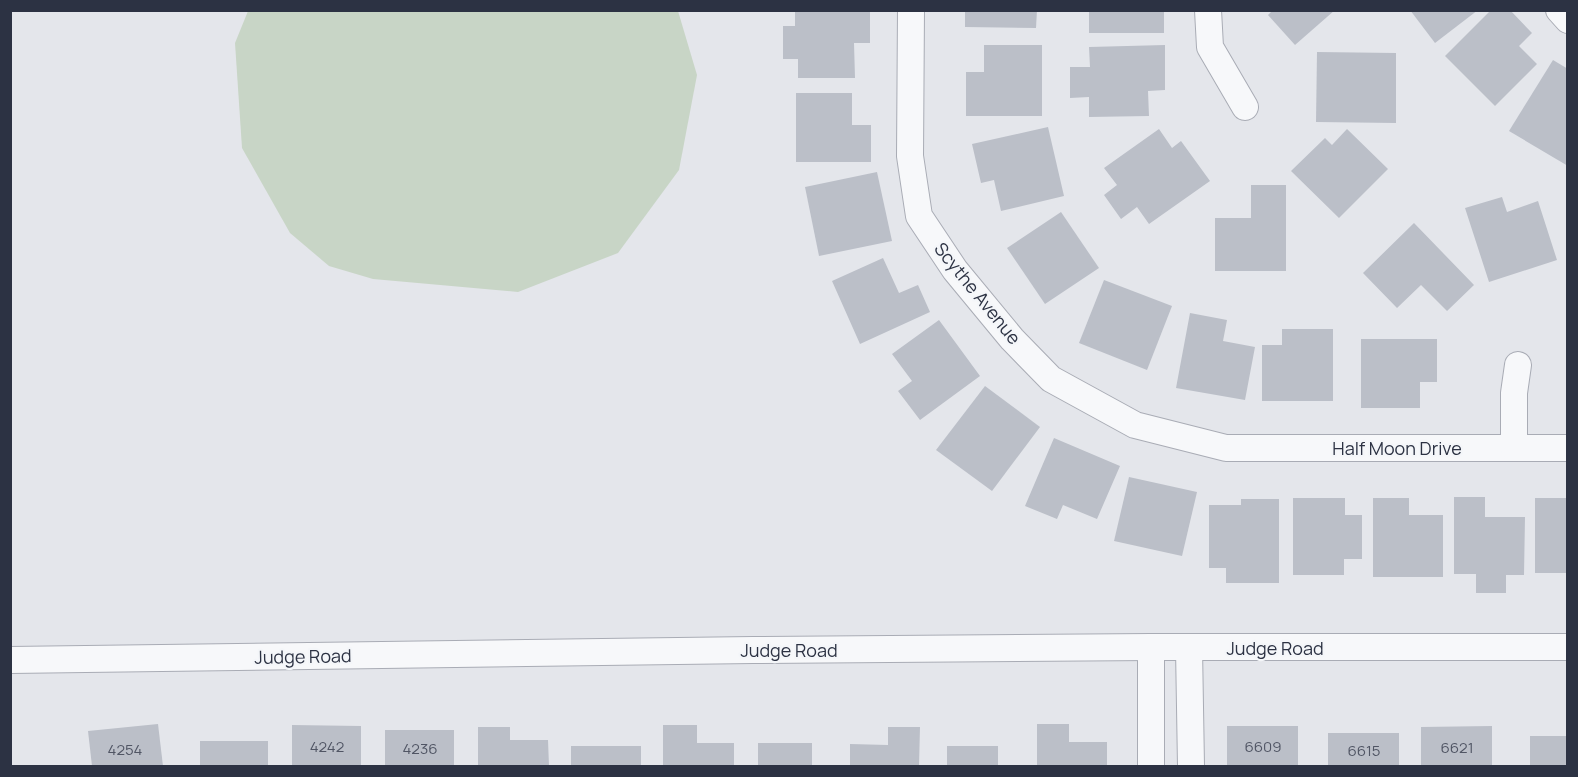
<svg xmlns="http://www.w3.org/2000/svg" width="1578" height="777" viewBox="0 0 1578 777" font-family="Manrope,sans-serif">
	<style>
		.green { fill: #c8d5c6 }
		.building { fill: #bbbfc8 }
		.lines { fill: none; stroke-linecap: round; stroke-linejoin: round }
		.minor-casing { stroke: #a9acb5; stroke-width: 28 }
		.minor { stroke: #f7f8fa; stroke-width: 26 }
		.labels { text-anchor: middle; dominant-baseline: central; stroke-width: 4.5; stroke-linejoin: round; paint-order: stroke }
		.number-label { font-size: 15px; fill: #505564 }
		.street-label { font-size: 18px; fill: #2c3243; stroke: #f4f6f9 }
	</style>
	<rect width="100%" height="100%" fill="#e4e6eb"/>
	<path class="green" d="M248,11H678L697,75L679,170L618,253L518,292L373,279L329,266L290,233L242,148L235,43Z"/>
	<g class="building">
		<path d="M795,10H870V43H854L855,78H798V59H783V26H795Z"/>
		<path d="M965,10H1037L1036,28L965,27Z"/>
		<rect x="1089" y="10" width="75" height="23"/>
		<path d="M1273,10H1335L1295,45L1268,15Z"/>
		<path d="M1410,10H1478L1435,43Z"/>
		<path d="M1491,10H1510L1532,33L1519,46L1537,64L1495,106L1445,56Z"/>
		<path d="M984,45H1042V116H966V72H984Z"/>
		<path d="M1165,45V90L1148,91L1149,116L1089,117V97L1070,98V67H1090L1089,47Z"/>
		<path d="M1317,52L1396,53V123L1316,122Z"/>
		<path d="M1553,60L1568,69V166L1509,131Z"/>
		<path d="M796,93H852V125H871V162H796Z"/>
		<path d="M1048,127L1064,196L1001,211L994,180L981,183L972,144Z"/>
		<path d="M1159,129L1172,148L1181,141L1210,181L1149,224L1137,207L1121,219L1104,195L1117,185L1104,168Z"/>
		<path d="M1347,129L1388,169L1339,218L1291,171L1325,138L1332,145Z"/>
		<path d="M877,172L892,241L819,256L805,187Z"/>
		<path d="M1251,185H1286V271H1215V218H1251Z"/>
		<path d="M1502,197L1507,212L1538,201L1557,260L1489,282L1465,208Z"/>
		<path d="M1061,212L1099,268L1045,304L1007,248Z"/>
		<path d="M1414,223L1474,285L1447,311L1421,285L1397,308L1363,273Z"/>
		<path d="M883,258L899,293L918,285L930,312L860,344L832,281Z"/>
		<path d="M1104,280L1172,306L1147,370L1079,343Z"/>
		<path d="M1190,313L1227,320L1223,341L1255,347L1245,400L1176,388Z"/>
		<path d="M939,320L980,376L920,420L898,391L912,381L892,354Z"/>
		<path d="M1282,329H1333V401H1262V345H1282Z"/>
		<path d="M1361,339H1437V382H1420V408H1361Z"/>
		<path d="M985,386L1040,427L992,491L936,450Z"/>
		<path d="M1054,438L1120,466L1097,519L1063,505L1057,519L1025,506Z"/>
		<path d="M1129,477L1197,492L1182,556L1114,541Z"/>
		<path d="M1454,497H1485V517H1525L1524,575H1506V593H1476V574H1454Z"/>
		<path d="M1293,498H1345V515H1362V559H1344V575H1293Z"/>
		<path d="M1373,498H1409V515H1443V577H1373Z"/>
		<rect x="1535" y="498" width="33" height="75"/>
		<path d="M1241,499H1279V583H1226V568H1209V505H1241Z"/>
		<path d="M158,724L163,766H92L88,731Z"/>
		<path d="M1037,724H1069V742H1107V766H1037Z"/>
		<path d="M292,725L361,726V766H292Z"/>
		<path d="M663,725H697V743H734V766H663Z"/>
		<rect x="1227" y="726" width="71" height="40"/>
		<path d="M1492,726V766H1421V727Z"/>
		<path d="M478,727H510V740H548L549,766H478Z"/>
		<path d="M888,727H920L919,766H850V744L888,745Z"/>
		<rect x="385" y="730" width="69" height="36"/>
		<rect x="1328" y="733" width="71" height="33"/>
		<rect x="1530" y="736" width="38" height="30"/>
		<rect x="200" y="741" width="68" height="25"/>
		<rect x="758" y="743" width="54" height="23"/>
		<rect x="571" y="746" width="70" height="20"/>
		<rect x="947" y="746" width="51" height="20"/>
	</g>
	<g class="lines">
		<defs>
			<g id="minor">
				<path d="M911,10L910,156L919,216L955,270L1012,339L1051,379L1135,425L1226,448H1568"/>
				<path d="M1208,10L1210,47L1245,107"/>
				<path d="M1559,10L1568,20"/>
				<path d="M1514,448V393L1518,365"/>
				<path d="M1151,647V766"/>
				<path d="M1189,648L1191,766"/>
				<path d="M10,660L753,650L1151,647H1568"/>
			</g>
		</defs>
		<use href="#minor" class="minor-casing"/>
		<use href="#minor" class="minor"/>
	</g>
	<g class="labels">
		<g class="number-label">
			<text x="327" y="746">4242</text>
			<text x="1263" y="746">6609</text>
			<text x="1457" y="747">6621</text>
			<text x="420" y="748">4236</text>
			<text x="125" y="749">4254</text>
			<text x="1364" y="750">6615</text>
		</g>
		<g class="street-label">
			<text transform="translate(978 293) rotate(51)">Scythe Avenue</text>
			<text x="1397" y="448">Half Moon Drive</text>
			<text x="1275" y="648">Judge Road</text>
			<text x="789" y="650">Judge Road</text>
			<text transform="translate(303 656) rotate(-1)">Judge Road</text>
		</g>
	</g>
	<rect width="1578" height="777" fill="none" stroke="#2c3243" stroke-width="24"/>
</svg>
